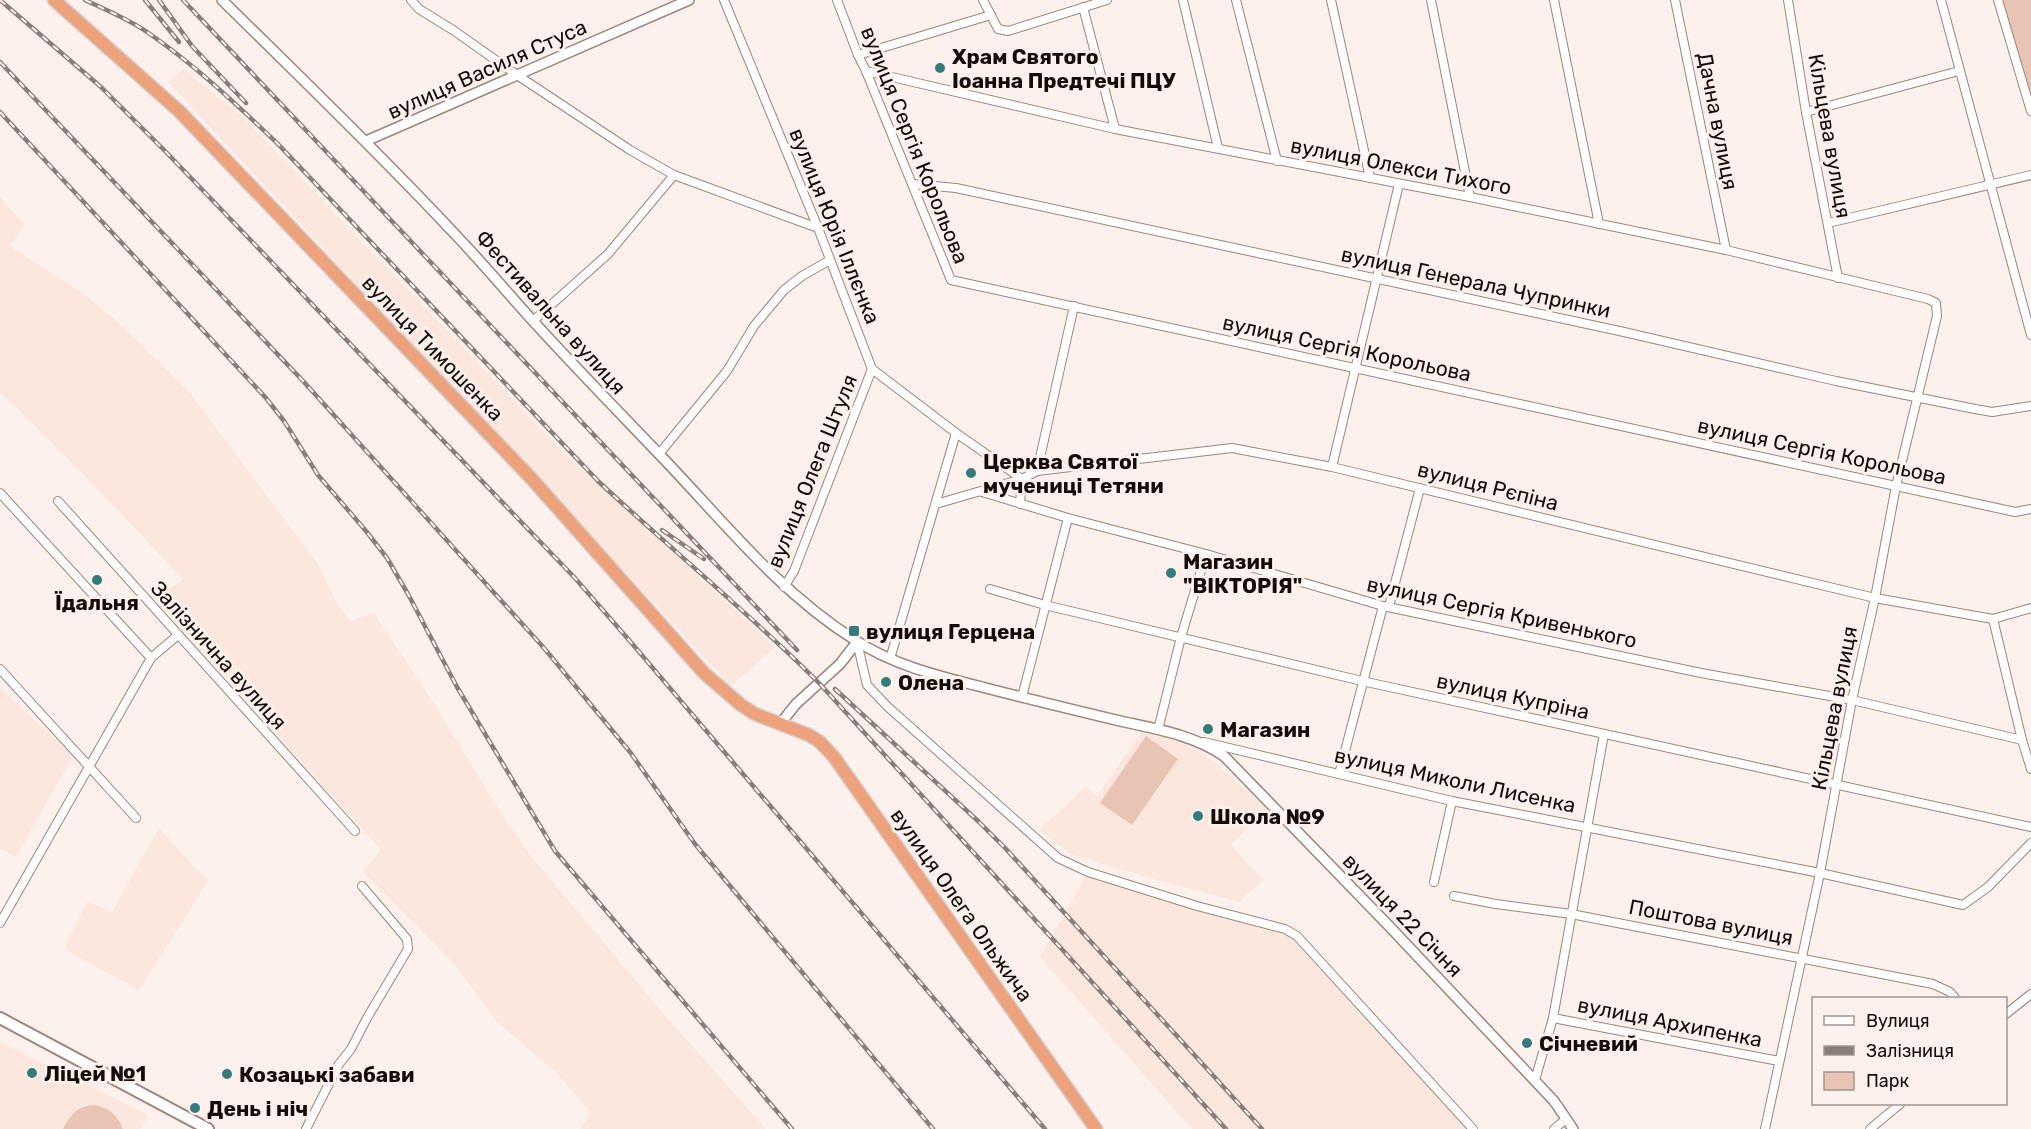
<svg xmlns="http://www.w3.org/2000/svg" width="2031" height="1129" viewBox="0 0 2031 1129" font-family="Rubik,sans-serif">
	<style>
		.built { fill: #fce7de }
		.green { fill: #e7c4b3 }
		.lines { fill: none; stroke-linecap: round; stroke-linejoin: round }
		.minor-casing { stroke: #9c8579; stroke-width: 10 }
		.tertiary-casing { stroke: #9c8579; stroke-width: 12 }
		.secondary-casing { stroke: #9c8579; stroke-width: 14 }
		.trunk-casing { stroke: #d0cece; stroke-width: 15 }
		.minor { stroke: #fff; stroke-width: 8 }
		.tertiary { stroke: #fff; stroke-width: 9 }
		.secondary { stroke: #fff; stroke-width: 10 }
		.trunk { stroke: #eea27b; stroke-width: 12 }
		.rail-casing { stroke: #897f7a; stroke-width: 4.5 }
		.rail { stroke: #fcf1ec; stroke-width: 2; stroke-dasharray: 7; stroke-linecap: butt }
		.poi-dot { fill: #327c7d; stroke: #fcf1ec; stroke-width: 2 }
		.labels { text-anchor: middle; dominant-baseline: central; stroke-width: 6; stroke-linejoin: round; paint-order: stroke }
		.poi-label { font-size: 21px; font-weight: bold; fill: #150c08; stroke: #fcf1ec; text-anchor: start }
		.street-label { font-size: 21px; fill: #150c08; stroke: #fcf1ec }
	</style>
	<rect width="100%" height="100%" fill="#fcf1ec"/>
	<g class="built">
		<path d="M184,69L245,119L560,449L775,647L731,686L168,82Z"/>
		<path d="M0,197L25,225L10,246L85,295L114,319L187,389L319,566L335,601L350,621L374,613L430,697L504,818L531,856L661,1011L766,1129H580L591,1113L558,1074L495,1020L457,967L363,872L381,850L156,600L183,579L84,475L17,408L0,393Z"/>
		<path d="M0,688L73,756L16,857L0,848Z"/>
		<path d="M1143,730L1192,744L1267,807L1231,845L1263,880L1239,902L1122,870L1071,854L1039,830L1086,786L1097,796Z"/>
		<path d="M159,828L208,881L139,990L64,949L87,901L112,912Z"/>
		<path d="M1088,872L1297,936L1473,1129H1192L1040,957Z"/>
		<path d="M0,1042L148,1115L141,1129H123L122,1125L79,1109L70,1116L63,1129H0Z"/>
	</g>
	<g class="green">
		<path d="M2001,0H2031V100Z"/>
		<path d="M1146,736L1178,759L1132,825L1100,803Z"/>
		<path d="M94,1105C108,1107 118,1115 123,1129H63C70,1115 77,1106 94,1105Z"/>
	</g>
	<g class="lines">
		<defs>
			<g id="minor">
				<path d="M411,0L419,9L453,30L517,75L630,150L674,175L818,228"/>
				<path d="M724,0L818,228L872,369L956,433L1022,479L1020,504"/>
				<path d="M837,0L858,55L866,71L951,280L2015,512L2031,509"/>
				<path d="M983,0L998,29L1008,31L1107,0"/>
				<path d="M1183,0L1218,148"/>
				<path d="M1236,0L1277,161"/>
				<path d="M1331,0L1370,178"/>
				<path d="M1431,0L1470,197"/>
				<path d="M1554,0L1599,224"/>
				<path d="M1675,0L1726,250"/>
				<path d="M1788,0L1806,112L1838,278"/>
				<path d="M1941,0L2031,335"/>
				<path d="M1998,0L2031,111"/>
				<path d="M1083,7L1115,129"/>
				<path d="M858,55L991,15"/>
				<path d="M866,71L1115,129L1470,197L1726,250L1928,299L1936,303L1937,316L1896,486L1875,598L1852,700L1820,873L1765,1129"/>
				<path d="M1806,112L1959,71"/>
				<path d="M913,184L956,188L1624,332L1836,381L1975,409L1992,412L2031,406"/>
				<path d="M1828,223L2031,175"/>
				<path d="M533,321L608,254L674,175"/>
				<path d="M659,454L727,371L754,326L784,290L802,276L830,260"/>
				<path d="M1332,467L1399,184"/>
				<path d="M1037,471L1074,306"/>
				<path d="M982,492L1068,518L1206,554L1383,606L1701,673L1852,700L2022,740"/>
				<path d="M0,493L151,658"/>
				<path d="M58,501L355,831"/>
				<path d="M936,504L1022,479L1037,471L1232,448L1332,467L1875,598L1993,619L2031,608"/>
				<path d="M784,587L794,571L872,369"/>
				<path d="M990,589L1045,605L1362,681L2031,827"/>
				<path d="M1389,606L1420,488"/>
				<path d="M1993,619L2022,740L2031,769"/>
				<path d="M857,642L867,685L888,707L1058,858L1088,872L1197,906L1285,929L1297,936L1473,1129"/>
				<path d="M890,659L956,433"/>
				<path d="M0,669L136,818"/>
				<path d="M1022,697L1068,518"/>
				<path d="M1158,730L1181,637L1206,554"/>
				<path d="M1204,742L1452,801L1820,873L1963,905L1988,887L2031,843"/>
				<path d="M1339,774L1383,606"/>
				<path d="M1434,882L1452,801"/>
				<path d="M1454,896L1496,904L1571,914L1933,984L1950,992L1955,998"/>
				<path d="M0,923L151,658L178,635"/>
				<path d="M2006,1014L2031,994"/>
				<path d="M1553,1018L1779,1061"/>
				<path d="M1535,1080L1553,1018L1604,734"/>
				<path d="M306,1129L339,1064L351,1049L367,1018L408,949L407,939L362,886"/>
				<path d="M1554,1129L1566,1119"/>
				<path d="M1870,1129L1900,1104"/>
			</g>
			<g id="tertiary">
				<path d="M222,0C299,76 377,151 451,230C479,259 506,291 533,321C574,366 616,409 658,453C721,518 777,591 855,640C893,665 938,676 982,687C1028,699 1074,710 1120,721C1156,729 1194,735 1224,756L1389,926L1554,1101L1573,1129"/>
				<path d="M366,141L689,0"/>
				<path d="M780,724L796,704L840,664L857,642"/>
			</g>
			<path id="secondary" d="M0,1018L208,1129"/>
			<path id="trunk" d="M54,0L179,111L530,477L704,673L741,705L755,714L809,735L820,742L834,757L1096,1129"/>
		</defs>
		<use href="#minor" class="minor-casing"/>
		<use href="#tertiary" class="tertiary-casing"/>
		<use href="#secondary" class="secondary-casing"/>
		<use href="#trunk" class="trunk-casing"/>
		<use href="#minor" class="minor"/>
		<use href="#tertiary" class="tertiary"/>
		<use href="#secondary" class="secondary"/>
		<use href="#trunk" class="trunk"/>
		<defs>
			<g id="rail">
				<path d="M0,0L101,87L166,152L574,577L629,640L1045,1129"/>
				<path d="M85,0C106,10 128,19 147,32C194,64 236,104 277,143L599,482C672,550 749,613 819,683L1226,1129"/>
				<path d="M145,0L179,42"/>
				<path d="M159,0L192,46L246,103"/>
				<path d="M183,0L797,650"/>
				<path d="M0,62L304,382L544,648L630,752L695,844L933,1129"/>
				<path d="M0,112L266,398L284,421L318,475L366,531L387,558L408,594L457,687L555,851L792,1129"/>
				<path d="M662,530L704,559"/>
				<path d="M835,689L979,822L1006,849L1262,1129"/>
			</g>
		</defs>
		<use href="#rail" class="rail-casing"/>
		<use href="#rail" class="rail"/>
	</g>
	<g class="poi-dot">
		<circle cx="940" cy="68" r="6"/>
		<circle cx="971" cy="473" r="6"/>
		<circle cx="1171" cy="573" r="6"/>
		<circle cx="97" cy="580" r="6"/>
		<rect x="848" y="625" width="12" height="12" rx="3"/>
		<circle cx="886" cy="682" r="6"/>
		<circle cx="1208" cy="729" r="6"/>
		<circle cx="1198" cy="816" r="6"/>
		<circle cx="1527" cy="1043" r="6"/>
		<circle cx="32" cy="1073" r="6"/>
		<circle cx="227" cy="1074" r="6"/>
		<circle cx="195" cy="1108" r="6"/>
	</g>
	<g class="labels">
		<g class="poi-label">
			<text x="952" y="56">Храм Святого<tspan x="952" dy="24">Іоанна Предтечі ПЦУ</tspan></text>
			<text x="983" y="461">Церква Святої<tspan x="983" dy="24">мучениці Тетяни</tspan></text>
			<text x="1183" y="561">Магазин<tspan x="1183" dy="24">"ВІКТОРІЯ"</tspan></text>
			<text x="97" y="602" text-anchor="middle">Їдальня</text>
			<text x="866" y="631">вулиця Герцена</text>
			<text x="898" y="682">Олена</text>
			<text x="1220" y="729">Магазин</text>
			<text x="1210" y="816">Школа №9</text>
			<text x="1539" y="1043">Січневий</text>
			<text x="44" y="1073">Ліцей №1</text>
			<text x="239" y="1074">Козацькі забави</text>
			<text x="207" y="1108">День і ніч</text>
		</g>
		<g class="street-label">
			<text transform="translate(487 69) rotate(-24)">вулиця Василя Стуса</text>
			<text transform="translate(1718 121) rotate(79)">Дачна вулиця</text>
			<text transform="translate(1830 136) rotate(80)">Кільцева вулиця</text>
			<text transform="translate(915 145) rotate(68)">вулиця Сергія Корольова</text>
			<text transform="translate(1401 166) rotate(11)">вулиця Олекси Тихого</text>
			<text transform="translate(835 226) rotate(68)">вулиця Юрія Іллєнка</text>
			<text transform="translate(1476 282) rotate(12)">вулиця Генерала Чупринки</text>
			<text transform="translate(551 312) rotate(48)">Фестивальна вулиця</text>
			<text transform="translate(433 348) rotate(46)">вулиця Тимошенка</text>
			<text transform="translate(1347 348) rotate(12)">вулиця Сергія Корольова</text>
			<text transform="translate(1822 451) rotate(12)">вулиця Сергія Корольова</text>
			<text transform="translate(812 471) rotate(-68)">вулиця Олега Штуля</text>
			<text transform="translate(1488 486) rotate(14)">вулиця Рєпіна</text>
			<text transform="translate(1502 612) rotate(12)">вулиця Сергія Кривенького</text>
			<text transform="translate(219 655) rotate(48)">Залізнична вулиця</text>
			<text transform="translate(1513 696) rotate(12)">вулиця Купріна</text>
			<text transform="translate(1834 708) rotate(-79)">Кільцева вулиця</text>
			<text transform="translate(1455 780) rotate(12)">вулиця Миколи Лисенка</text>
			<text transform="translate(962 905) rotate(55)">вулиця Олега Ольжича</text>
			<text transform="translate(1403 915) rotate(46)">вулиця 22 Січня</text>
			<text transform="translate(1711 922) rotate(11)">Поштова вулиця</text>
			<text transform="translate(1670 1022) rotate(11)">вулиця Архипенка</text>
		</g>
	</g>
	<rect x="1812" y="997" width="195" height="108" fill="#fcf1ec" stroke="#a09591" stroke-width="1.5"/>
	<rect x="1824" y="1016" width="30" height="9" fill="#ffffff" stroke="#a09591" stroke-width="1.5"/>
	<text x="1866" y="1027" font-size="18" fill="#150c08">Вулиця</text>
	<rect x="1824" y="1046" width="30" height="9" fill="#897f7a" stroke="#a09591" stroke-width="1.5"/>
	<text x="1866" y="1057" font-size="18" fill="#150c08">Залізниця</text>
	<rect x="1824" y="1072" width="30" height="18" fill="#e7c4b3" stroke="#a09591" stroke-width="1.5"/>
	<text x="1866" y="1087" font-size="18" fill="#150c08">Парк</text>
</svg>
